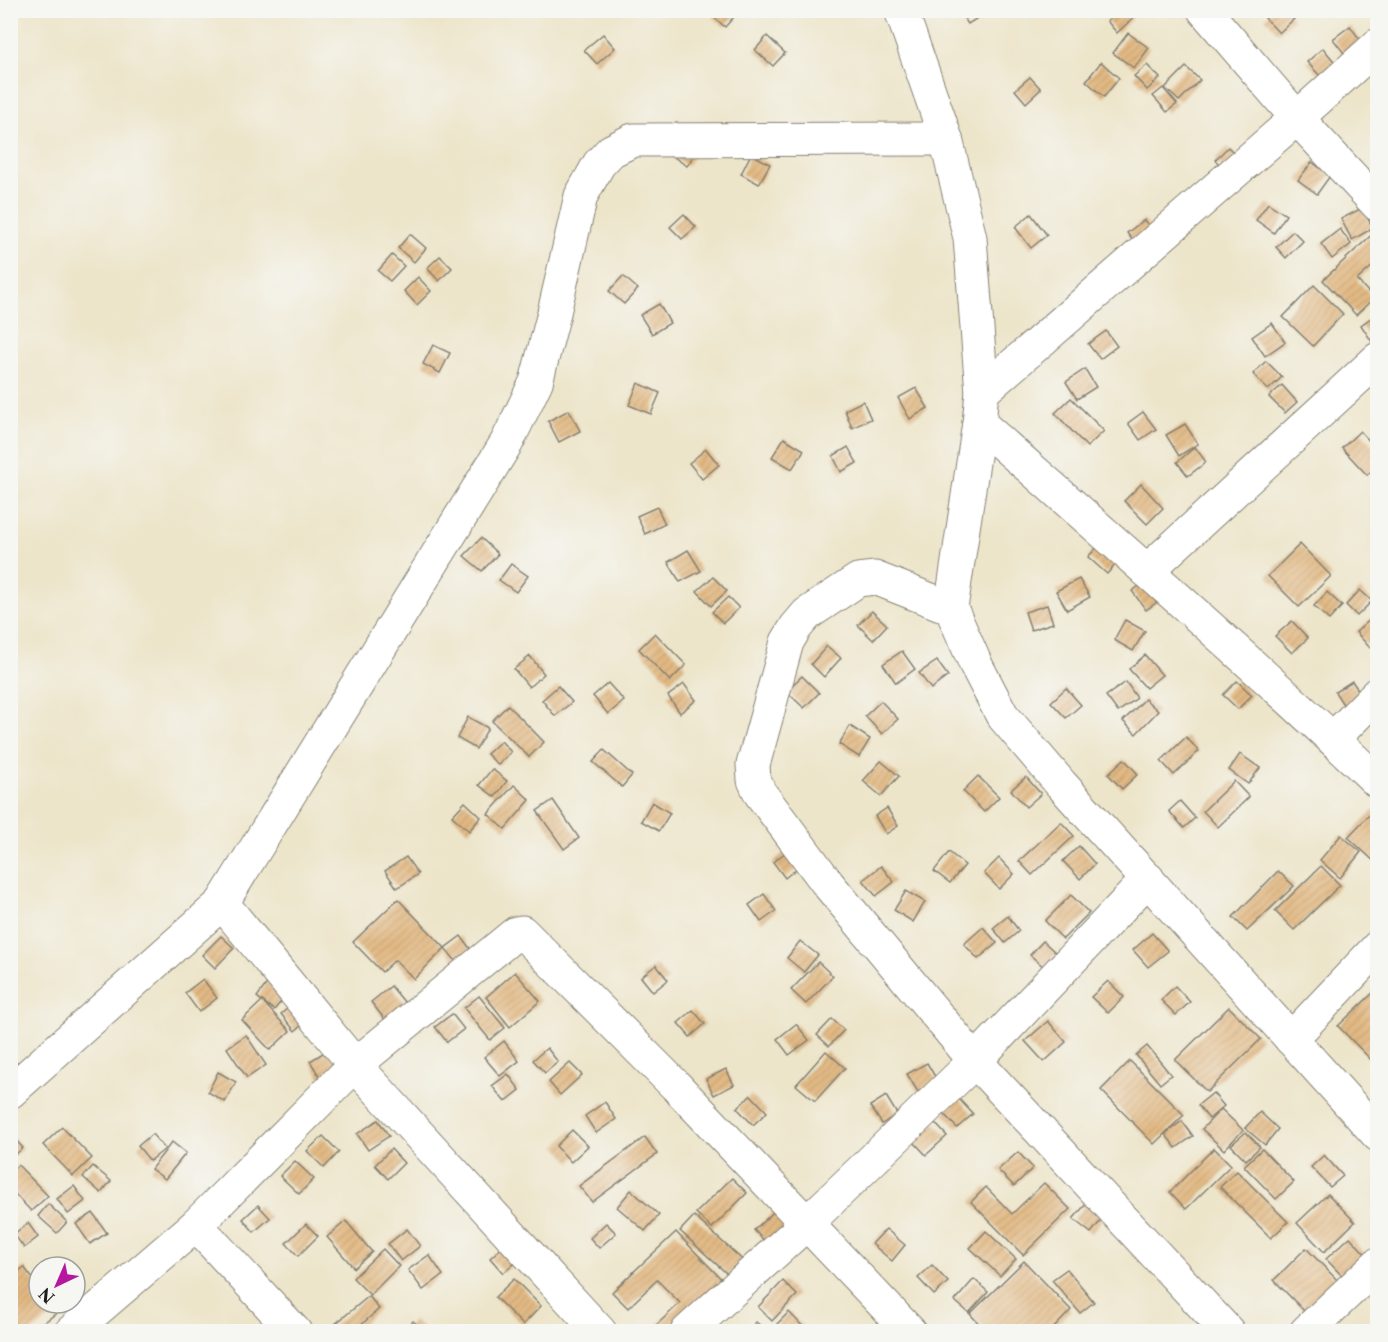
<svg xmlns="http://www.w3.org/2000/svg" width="1388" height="1342" viewBox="0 0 1388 1342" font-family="'Libre Caslon Text',serif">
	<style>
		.building { fill: url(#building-hatch) }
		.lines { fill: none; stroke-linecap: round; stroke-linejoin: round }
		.minor-casing { stroke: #848073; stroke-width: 35 }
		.minor { stroke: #fff; stroke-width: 33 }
	</style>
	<defs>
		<pattern id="building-hatch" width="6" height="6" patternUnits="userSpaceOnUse" patternTransform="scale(1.5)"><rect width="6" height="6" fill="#e3ba84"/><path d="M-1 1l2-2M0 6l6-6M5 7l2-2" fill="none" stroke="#c29f71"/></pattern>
	</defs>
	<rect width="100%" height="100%" fill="#f6f6f2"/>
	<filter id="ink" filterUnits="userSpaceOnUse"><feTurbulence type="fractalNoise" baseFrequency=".0167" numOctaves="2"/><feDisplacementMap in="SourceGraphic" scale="12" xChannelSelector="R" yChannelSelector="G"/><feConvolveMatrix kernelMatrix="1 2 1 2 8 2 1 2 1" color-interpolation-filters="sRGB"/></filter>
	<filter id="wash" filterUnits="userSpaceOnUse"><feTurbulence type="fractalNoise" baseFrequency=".008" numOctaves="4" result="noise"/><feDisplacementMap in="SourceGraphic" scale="24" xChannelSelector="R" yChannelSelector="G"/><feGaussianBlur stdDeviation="1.35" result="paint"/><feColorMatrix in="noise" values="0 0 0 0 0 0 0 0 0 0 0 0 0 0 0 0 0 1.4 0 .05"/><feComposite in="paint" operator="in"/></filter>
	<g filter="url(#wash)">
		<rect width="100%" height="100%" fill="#ede5ca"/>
		<g id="blocks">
			<g class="building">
				<path d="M709,10H740L725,27L708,12Z"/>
				<path d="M958,10H986L987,12L968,24Z"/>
				<path d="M1118,10H1125L1133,18L1117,33L1107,21Z"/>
				<path d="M1273,10H1286L1294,19L1279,33L1265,18Z"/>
				<path d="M1350,26L1364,45L1347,57L1333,39Z"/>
				<path d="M1128,33L1149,48L1134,68L1113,53Z"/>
				<path d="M603,34L615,48L597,64L584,50Z"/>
				<path d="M767,36L785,53L773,66L755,50Z"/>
				<path d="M1323,48L1337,65L1322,78L1307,62Z"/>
				<path d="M1101,62L1119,78L1104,97L1086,81Z"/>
				<path d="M1147,65L1160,78L1147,90L1134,76Z"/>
				<path d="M1186,67L1200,80L1179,101L1165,88Z"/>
				<path d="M1030,77L1041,89L1026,103L1015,90Z"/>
				<path d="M1163,88L1177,104L1167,112L1153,96Z"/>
				<path d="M1228,147L1240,159L1227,172L1215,160Z"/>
				<path d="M698,150L687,166L668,153Z"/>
				<path d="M751,154L770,164L759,184L741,174Z"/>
				<path d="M1312,162L1330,176L1317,194L1298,180Z"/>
				<path d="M1268,203L1286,215L1274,233L1256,220Z"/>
				<path d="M1362,208L1373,228L1352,240L1341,219Z"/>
				<path d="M684,214L696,227L682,239L670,227Z"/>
				<path d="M1031,214L1047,235L1031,248L1015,227Z"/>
				<path d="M1144,220L1157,237L1140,250L1127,233Z"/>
				<path d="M1340,229L1351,244L1332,259L1321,244Z"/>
				<path d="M1378,229V261L1357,280L1374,298L1356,315L1323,280Z"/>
				<path d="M1293,231L1303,241L1286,258L1276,247Z"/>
				<path d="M410,234L426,248L414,262L398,248Z"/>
				<path d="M392,255L404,266L390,281L378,271Z"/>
				<path d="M440,256L452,268L439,281L427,268Z"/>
				<path d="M623,276L638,289L624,304L609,291Z"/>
				<path d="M418,277L431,291L417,305L404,291Z"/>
				<path d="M1314,285L1343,314L1313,346L1283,317Z"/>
				<path d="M659,304L670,323L652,334L640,315Z"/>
				<path d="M1378,313V338L1372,342L1361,325Z"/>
				<path d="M1272,323L1285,342L1265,356L1252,337Z"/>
				<path d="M1106,331L1117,346L1100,359L1088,344Z"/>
				<path d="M433,345L450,353L440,373L423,364Z"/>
				<path d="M1266,361L1282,377L1268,390L1253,374Z"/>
				<path d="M1085,369L1096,387L1077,399L1066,382Z"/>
				<path d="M638,383L660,393L651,414L629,405Z"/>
				<path d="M1282,385L1297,402L1285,413L1269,397Z"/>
				<path d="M916,388L928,408L910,419L898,398Z"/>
				<path d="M1071,398L1104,431L1087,447L1055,413Z"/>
				<path d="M863,401L871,419L852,428L845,410Z"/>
				<path d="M569,410L580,431L559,442L548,421Z"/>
				<path d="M1143,412L1156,429L1140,440L1128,423Z"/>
				<path d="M1185,424L1198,444L1179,456L1166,435Z"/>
				<path d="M1360,431L1378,450V465L1367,475L1342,448Z"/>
				<path d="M784,438L804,450L792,469L772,457Z"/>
				<path d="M848,447L857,463L841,472L833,456Z"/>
				<path d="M1195,447L1206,462L1188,476L1177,462Z"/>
				<path d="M706,449L719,465L702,479L689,463Z"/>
				<path d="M1141,484L1163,508L1147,524L1124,501Z"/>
				<path d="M657,507L665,524L645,534L637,516Z"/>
				<path d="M1108,535L1127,552L1107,574L1088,557Z"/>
				<path d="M481,538L498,554L482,571L464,556Z"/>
				<path d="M1300,544L1331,576L1299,607L1268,576Z"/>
				<path d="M688,550L701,571L680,582L668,562Z"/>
				<path d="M511,564L528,576L516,592L499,580Z"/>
				<path d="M713,577L727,591L711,606L697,591Z"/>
				<path d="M1153,577L1166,596L1146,610L1132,591Z"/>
				<path d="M1079,579L1090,597L1067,610L1056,591Z"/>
				<path d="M1360,590L1372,601L1357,616L1346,605Z"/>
				<path d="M1327,592L1342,606L1329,620L1314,606Z"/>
				<path d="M728,597L739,608L723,623L712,612Z"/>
				<path d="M1047,605L1053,623L1031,630L1025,612Z"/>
				<path d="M872,611L887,625L873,640L858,625Z"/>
				<path d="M1373,617L1378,623V641L1370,648L1356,632Z"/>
				<path d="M1125,620L1145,631L1133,651L1114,640Z"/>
				<path d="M1292,621L1308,638L1292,653L1275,636Z"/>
				<path d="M655,633L686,665L670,681L639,649Z"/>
				<path d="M827,646L841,658L824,677L811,664Z"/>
				<path d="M902,651L915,669L896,683L883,664Z"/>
				<path d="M1145,655L1162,675L1146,688L1129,669Z"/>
				<path d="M530,656L544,674L529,687L514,669Z"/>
				<path d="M937,661L948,676L931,689L919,673Z"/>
				<path d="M802,676L819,693L804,708L786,691Z"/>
				<path d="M1237,681L1252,695L1238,709L1223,695Z"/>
				<path d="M1352,681L1361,694L1344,706L1335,692Z"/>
				<path d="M1126,682L1137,698L1118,712L1106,696Z"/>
				<path d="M608,683L624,701L608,714L593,696Z"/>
				<path d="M684,684L696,700L680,713L668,696Z"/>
				<path d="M558,686L572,702L555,716L542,700Z"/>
				<path d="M1066,688L1081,705L1066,718L1051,702Z"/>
				<path d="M1145,699L1158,711L1136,734L1123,721Z"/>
				<path d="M881,701L898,719L882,734L865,716Z"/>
				<path d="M508,705L544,742L529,757L492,721Z"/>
				<path d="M468,717L488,728L476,749L457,738Z"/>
				<path d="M850,726L870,739L859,757L839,744Z"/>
				<path d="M1186,737L1199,751L1174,775L1161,761Z"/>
				<path d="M501,741L511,752L498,765L487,754Z"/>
				<path d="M604,750L632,775L622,787L593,762Z"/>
				<path d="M1240,754L1260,768L1248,784L1229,770Z"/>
				<path d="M1124,759L1138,774L1122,789L1108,774Z"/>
				<path d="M881,761L899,776L881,796L863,781Z"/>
				<path d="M492,769L507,781L495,797L479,785Z"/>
				<path d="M978,776L999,797L984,812L963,791Z"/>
				<path d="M1026,777L1041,794L1026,807L1011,790Z"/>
				<path d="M1234,781L1249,797L1218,827L1203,811Z"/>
				<path d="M514,785L530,800L505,829L488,814Z"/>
				<path d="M553,800L579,838L564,849L537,811Z"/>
				<path d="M1180,801L1195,818L1184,828L1169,811Z"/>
				<path d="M465,802L481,817L469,831L452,816Z"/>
				<path d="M652,802L670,813L659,831L641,821Z"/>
				<path d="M887,808L898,826L886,834L875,816Z"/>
				<path d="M1374,810L1378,813V865L1348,837Z"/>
				<path d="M1061,822L1074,836L1032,875L1019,861Z"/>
				<path d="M1341,835L1361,852L1340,878L1320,860Z"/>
				<path d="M1079,846L1095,864L1080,879L1063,861Z"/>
				<path d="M790,849L802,864L785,878L773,862Z"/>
				<path d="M949,852L965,865L950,883L934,871Z"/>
				<path d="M406,857L418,874L397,888L385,871Z"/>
				<path d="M999,858L1014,874L999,889L984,873Z"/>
				<path d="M881,866L894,882L876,896L863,880Z"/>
				<path d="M1321,866L1340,885L1294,930L1275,911Z"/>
				<path d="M1278,871L1294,886L1247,931L1233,917Z"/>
				<path d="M906,891L925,902L913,922L894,910Z"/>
				<path d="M764,894L776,911L761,922L749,905Z"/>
				<path d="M1071,895L1089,913L1063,939L1045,921Z"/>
				<path d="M398,899L445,948L414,979L395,960L382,972L353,942Z"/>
				<path d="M1008,916L1019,931L1005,943L993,928Z"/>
				<path d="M983,927L997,943L978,959L964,944Z"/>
				<path d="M1152,933L1168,951L1148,967L1133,950Z"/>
				<path d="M221,936L234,948L215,968L202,955Z"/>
				<path d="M461,936L474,954L459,965L445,948Z"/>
				<path d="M800,941L818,955L804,972L787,958Z"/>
				<path d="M1043,941L1056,953L1044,967L1030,955Z"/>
				<path d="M818,962L833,976L806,1004L791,990Z"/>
				<path d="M656,965L668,980L653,992L641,977Z"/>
				<path d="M515,972L540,1001L510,1027L486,997Z"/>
				<path d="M203,979L217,998L199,1012L185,993Z"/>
				<path d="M1108,981L1124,997L1108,1013L1091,997Z"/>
				<path d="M268,982L286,996L274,1010L257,997Z"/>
				<path d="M391,986L410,1009L390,1026L371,1002Z"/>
				<path d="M1175,986L1190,1002L1176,1015L1161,1000Z"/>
				<path d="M1375,991L1378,994V1067L1338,1026Z"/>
				<path d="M479,996L505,1028L490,1040L464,1008Z"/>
				<path d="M262,1001L290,1031L270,1050L242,1020Z"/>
				<path d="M296,1001L310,1018L295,1031L281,1014Z"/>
				<path d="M1229,1007L1261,1039L1207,1092L1175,1060Z"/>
				<path d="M693,1010L705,1024L690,1037L678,1023Z"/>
				<path d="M452,1014L464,1029L447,1042L435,1027Z"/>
				<path d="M832,1019L844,1030L829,1046L817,1035Z"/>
				<path d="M1048,1021L1066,1042L1044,1062L1025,1041Z"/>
				<path d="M796,1024L809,1040L789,1055L777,1039Z"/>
				<path d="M246,1035L266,1065L247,1078L227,1048Z"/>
				<path d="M504,1041L519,1061L500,1076L484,1057Z"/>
				<path d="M1147,1046L1171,1075L1160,1084L1136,1055Z"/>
				<path d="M331,1048L342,1066L321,1079L310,1061Z"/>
				<path d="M547,1048L558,1062L545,1073L533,1060Z"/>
				<path d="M826,1051L845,1068L815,1101L796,1085Z"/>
				<path d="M1130,1061L1184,1115L1154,1144L1101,1090Z"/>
				<path d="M570,1063L582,1075L560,1095L549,1082Z"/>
				<path d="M927,1063L937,1080L918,1092L907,1074Z"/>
				<path d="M726,1069L734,1085L714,1095L706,1079Z"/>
				<path d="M218,1072L236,1082L225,1102L208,1092Z"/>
				<path d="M508,1074L520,1090L505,1102L492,1086Z"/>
				<path d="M1213,1093L1224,1106L1209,1119L1198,1105Z"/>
				<path d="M751,1095L767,1112L753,1125L737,1108Z"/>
				<path d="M886,1096L897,1114L882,1124L870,1106Z"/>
				<path d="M959,1099L973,1114L957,1128L943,1113Z"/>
				<path d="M605,1102L616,1119L596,1133L585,1116Z"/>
				<path d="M1221,1109L1243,1130L1224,1150L1202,1129Z"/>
				<path d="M1260,1112L1278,1129L1265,1145L1245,1128Z"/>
				<path d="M378,1120L389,1136L368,1150L357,1134Z"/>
				<path d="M1182,1121L1193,1136L1176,1148L1165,1134Z"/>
				<path d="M934,1122L947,1136L926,1155L913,1141Z"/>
				<path d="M62,1127L92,1158L73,1176L43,1145Z"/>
				<path d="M572,1130L588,1146L571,1162L556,1146Z"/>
				<path d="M1246,1132L1260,1147L1246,1160L1231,1145Z"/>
				<path d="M10,1134L23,1148L10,1159Z"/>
				<path d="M152,1134L165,1149L150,1161L138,1146Z"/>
				<path d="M323,1136L339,1152L324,1168L307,1151Z"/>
				<path d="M645,1137L657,1154L592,1202L579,1186Z"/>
				<path d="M172,1142L186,1153L165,1179L151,1169Z"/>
				<path d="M1214,1148L1231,1165L1186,1209L1170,1192Z"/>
				<path d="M391,1149L404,1163L388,1179L375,1165Z"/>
				<path d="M1262,1149L1294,1182L1276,1199L1244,1166Z"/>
				<path d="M1018,1152L1033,1168L1014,1186L998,1170Z"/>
				<path d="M1324,1155L1343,1176L1330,1187L1311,1167Z"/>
				<path d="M295,1161L314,1179L299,1194L280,1176Z"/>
				<path d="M18,1165L48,1196L31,1211L10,1189V1172Z"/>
				<path d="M93,1166L111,1181L101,1193L83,1177Z"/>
				<path d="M1237,1171L1288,1222L1271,1238L1220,1187Z"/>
				<path d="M732,1178L747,1193L712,1228L696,1213Z"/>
				<path d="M1044,1183L1070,1209L1023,1255L971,1202L986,1187L1012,1214Z"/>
				<path d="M74,1186L85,1201L68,1214L57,1199Z"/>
				<path d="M631,1190L659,1215L645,1231L617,1207Z"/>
				<path d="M1328,1194L1355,1222L1324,1252L1297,1223Z"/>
				<path d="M48,1204L67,1222L57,1233L38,1216Z"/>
				<path d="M1086,1204L1103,1218L1091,1233L1073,1219Z"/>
				<path d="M258,1205L270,1218L254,1232L243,1219Z"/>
				<path d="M779,1207L794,1222L769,1246L754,1230Z"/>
				<path d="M93,1213L107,1233L90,1244L76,1224Z"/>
				<path d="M694,1216L748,1265L734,1280L680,1231Z"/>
				<path d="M346,1221L372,1252L354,1268L327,1237Z"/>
				<path d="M28,1223L38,1237L24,1248L14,1234Z"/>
				<path d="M606,1223L616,1233L599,1248L590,1238Z"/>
				<path d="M306,1224L318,1236L298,1256L286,1243Z"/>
				<path d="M407,1229L420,1246L401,1261L388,1244Z"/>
				<path d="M886,1229L905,1245L892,1261L872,1244Z"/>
				<path d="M986,1231L1016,1259L1000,1276L970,1248Z"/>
				<path d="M676,1232L730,1288L685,1332H649L680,1303L657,1280L628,1308L612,1292Z"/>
				<path d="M1350,1237L1368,1257L1345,1279L1326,1259Z"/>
				<path d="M506,1244L519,1260L503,1273L490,1258Z"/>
				<path d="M1306,1248L1339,1282L1306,1313L1274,1280Z"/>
				<path d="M383,1249L399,1266L370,1295L353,1278Z"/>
				<path d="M429,1255L443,1275L423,1290L408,1270Z"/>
				<path d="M1024,1261L1071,1310L1050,1332H987L970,1314Z"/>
				<path d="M932,1265L948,1282L934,1295L918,1278Z"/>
				<path d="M24,1267L39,1287V1303H51L58,1312L31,1332H21L10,1317V1278Z"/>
				<path d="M1067,1269L1094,1302L1080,1313L1052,1280Z"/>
				<path d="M514,1279L541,1306L523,1325L495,1297Z"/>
				<path d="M974,1279L988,1292L969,1313L955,1301Z"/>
				<path d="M783,1281L797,1295L772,1321L758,1307Z"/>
				<path d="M369,1296L379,1309L353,1332H339L334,1325Z"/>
				<path d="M789,1312L808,1332H783L776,1325Z"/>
				<path d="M413,1321L427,1332H405Z"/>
				<path d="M756,1322L768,1332H747Z"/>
			</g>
		</g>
	</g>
	<g filter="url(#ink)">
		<use href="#blocks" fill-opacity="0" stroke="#848073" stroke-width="1.5"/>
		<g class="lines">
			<defs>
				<g id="minor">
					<path d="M901,10L946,139L970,238L982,392L979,423L951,608L976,665L1002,715L1061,784L1378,1135"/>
					<path d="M1204,10L1297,118L1378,205"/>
					<path d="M982,392L1297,118L1378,45"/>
					<path d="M979,423C1113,541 1249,659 1378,782"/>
					<path d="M1147,571L1378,359"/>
					<path d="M951,608L875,578L858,580L807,614L796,627L787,642L753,765L754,780L760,793L828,884L975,1061L1228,1332"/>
					<path d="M1333,739L1378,693"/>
					<path d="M222,903L507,442L536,382L553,317L581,196L599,164L611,151L633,140L946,139"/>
					<path d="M1291,1039L1378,947"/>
					<path d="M10,1092L222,903L355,1065L600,1332"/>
					<path d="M196,1225L295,1332"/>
					<path d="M71,1332L196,1225L355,1065L516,933L522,932L675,1085L910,1332"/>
					<path d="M687,1332L807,1223L975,1061L1148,879"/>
					<path d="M1306,1332L1378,1264"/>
				</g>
			</defs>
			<use href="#minor" class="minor-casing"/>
			<use href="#minor" class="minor"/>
		</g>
	</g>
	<rect width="1388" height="1342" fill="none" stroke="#f6f6f2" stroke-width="36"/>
	<g transform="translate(57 1285) rotate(224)"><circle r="28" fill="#f6f6f2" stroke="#9f9f9c" stroke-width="1.5"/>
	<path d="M0-4.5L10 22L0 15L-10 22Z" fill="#b5179e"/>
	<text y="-9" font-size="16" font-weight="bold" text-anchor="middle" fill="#1c1c1c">N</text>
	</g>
</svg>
